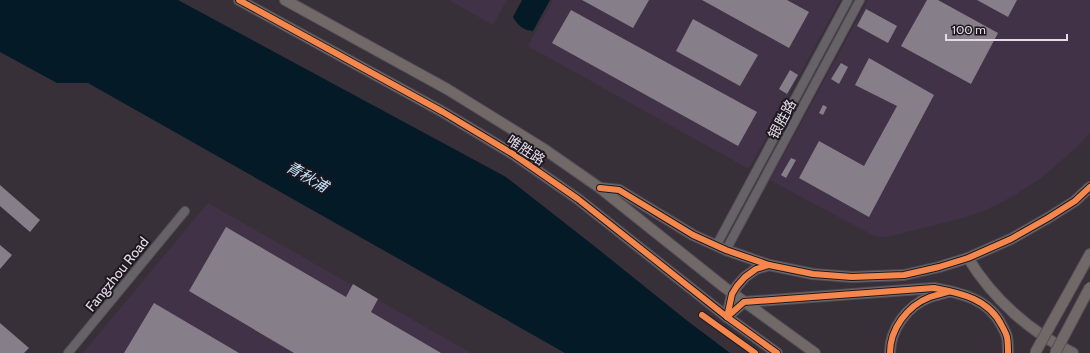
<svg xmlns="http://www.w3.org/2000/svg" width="1090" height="353" viewBox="0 0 1090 353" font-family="Cabin,'Noto Sans SC',sans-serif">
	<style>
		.built { fill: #423247 }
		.water { fill: #051a27 }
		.building { fill: #867f89 }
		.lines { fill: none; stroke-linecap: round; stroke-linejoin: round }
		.minor-casing { stroke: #564f58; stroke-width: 10 }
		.major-casing { stroke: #564f58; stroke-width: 12 }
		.minor { stroke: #676168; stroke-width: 8 }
		.major { stroke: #706968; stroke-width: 10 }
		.major-bridge-casing { stroke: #564f58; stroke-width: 12; stroke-linecap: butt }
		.major-bridge { stroke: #706968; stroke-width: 10 }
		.cycleway-casing { stroke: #1d171f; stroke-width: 8 }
		.cycleway { stroke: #f5874c; stroke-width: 6 }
		.labels { text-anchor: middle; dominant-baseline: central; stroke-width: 4; stroke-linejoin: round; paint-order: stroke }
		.street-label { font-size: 14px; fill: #e4dbe6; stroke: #1d171f }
		.water-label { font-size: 15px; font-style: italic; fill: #bfe4fa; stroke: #1d171f }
	</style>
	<rect width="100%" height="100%" fill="#373039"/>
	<g class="built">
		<path d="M449,0H507L493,25Z"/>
		<path d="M553,0H840L749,169L528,46Z"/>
		<path d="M868,0H1090V133L1077,147L1041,178L1015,195L986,210L959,219L886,237H881L874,236L770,180Z"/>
		<path d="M208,203L471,353H83Z"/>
	</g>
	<g class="water">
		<path d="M0,0H178L506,177L598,249L685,319L730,353H565L88,83H57L0,52Z"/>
		<path d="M522,0H550L533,31C523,30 518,26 513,17Z"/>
	</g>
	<g class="building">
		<path d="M582,0H649L633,28Z"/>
		<path d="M702,0H787L809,12L789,48Z"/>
		<path d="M927,0H938L998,33L971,84L901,46Z"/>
		<path d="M977,0H1017L1008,17Z"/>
		<path d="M866,9L897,26L888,43L857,26Z"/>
		<path d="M571,10L757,112L738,146L552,43Z"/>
		<path d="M693,19L758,55L740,86L676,51Z"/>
		<path d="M869,58L934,95L869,217L799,178L819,141L864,166L897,106L855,85Z"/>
		<path d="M841,63L848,67L839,84L831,79Z"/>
		<path d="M790,70L798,75L787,94L779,89Z"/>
		<path d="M823,105L827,107L823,115L819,113Z"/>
		<path d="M791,158L796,160L786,178L781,175Z"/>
		<path d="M0,185L40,220L30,232L0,206Z"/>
		<path d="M226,227L346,297L353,284L378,299L371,312L441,353H294L189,291Z"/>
		<path d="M0,245L12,255L0,269Z"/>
		<path d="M154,303L239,353H124Z"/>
		<path d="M0,323L29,348L24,353H0Z"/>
	</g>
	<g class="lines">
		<defs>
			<g id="minor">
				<path d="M716,246L848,0"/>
				<path d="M726,250L860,0"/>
				<path d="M68,353L185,211"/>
			</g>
			<g id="major">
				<path d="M239,0L443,112L513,154L578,199L727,317L777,353"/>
				<path d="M285,0L447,89L544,149L600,188L724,287L815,353"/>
				<path d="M601,188L619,190L693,235L726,250L769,265L813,274L852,277L904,275L939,267L968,258L1011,239L1048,218L1075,201L1090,187"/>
				<path d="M968,258C993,299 1030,332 1073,353"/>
				<path d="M1079,274L1090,254"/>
				<path d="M727,317L744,302L934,288C961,293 989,299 1002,326C1004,330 1006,333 1007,337C1008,342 1008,348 1008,353"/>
				<path d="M727,317L732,294L737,286L745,277L756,269L769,265"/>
				<path d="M890,353C890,329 907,306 930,297C935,295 942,294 948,292"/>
			</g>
		</defs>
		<use href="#minor" class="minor-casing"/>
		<use href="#major" class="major-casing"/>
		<use href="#minor" class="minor"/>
		<use href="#major" class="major"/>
		<defs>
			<g id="major-bridge">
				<path d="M1035,353L1079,274"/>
				<path d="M1055,353L1090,287"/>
			</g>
		</defs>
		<use href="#major-bridge" class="major-bridge-casing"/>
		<use href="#major-bridge" class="major-bridge"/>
		<defs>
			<g id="cycleway">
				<path d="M239,0L443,112L513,154L578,199L727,317L777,353"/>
				<path d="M600,188L619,190L693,235L726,250L769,265L813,274L852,277L904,275L939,267L968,258L1011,239L1048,218L1075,201L1090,187"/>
				<path d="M702,315L755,353"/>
				<path d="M727,317L744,302L934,288C961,293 989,299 1002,326C1004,330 1006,333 1007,337C1008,342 1008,348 1008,353"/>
				<path d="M727,317L732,294L737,286L745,277L756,269L769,265"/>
				<path d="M890,353C890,329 907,306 930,297C935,295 942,294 948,292"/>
			</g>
		</defs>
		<use href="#cycleway" class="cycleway-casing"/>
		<use href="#cycleway" class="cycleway"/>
	</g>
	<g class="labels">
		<g class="street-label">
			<text transform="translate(782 119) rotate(-62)">银胜路</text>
			<text transform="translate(526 150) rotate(33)">唯胜路</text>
			<text transform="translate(117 274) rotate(-51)">Fangzhou Road</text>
		</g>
		<g class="water-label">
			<text transform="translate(307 177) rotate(30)">青秋浦</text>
		</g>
	</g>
	<path d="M946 34v6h121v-6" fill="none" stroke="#e4dbe6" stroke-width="2"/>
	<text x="952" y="34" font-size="12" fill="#e4dbe6" stroke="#1d171f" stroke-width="3" paint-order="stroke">100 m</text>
</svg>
